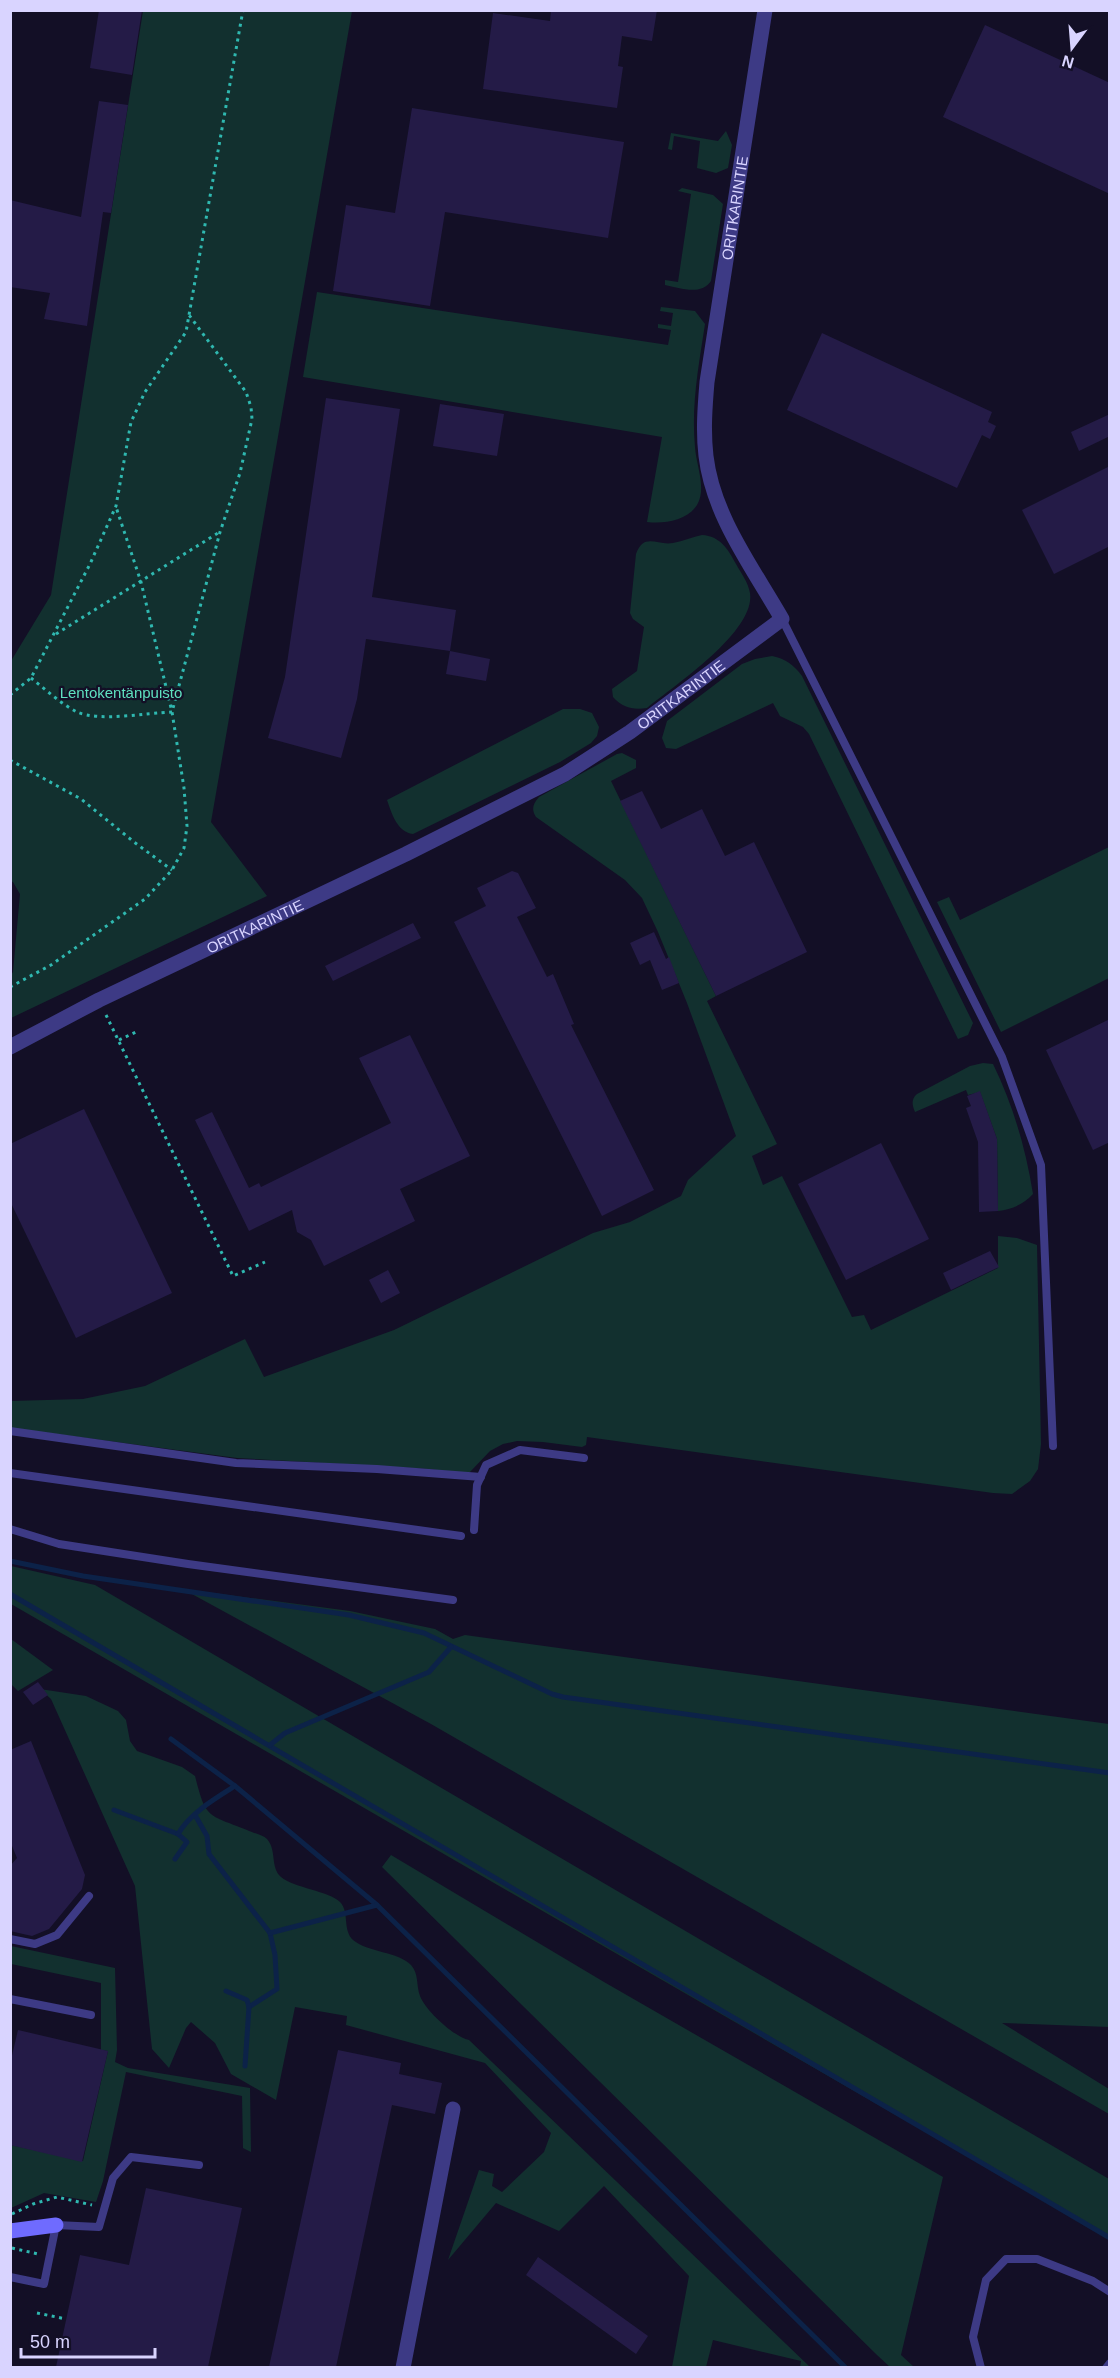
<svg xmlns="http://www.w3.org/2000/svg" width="1120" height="2378" viewBox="0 0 1120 2378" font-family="Arial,sans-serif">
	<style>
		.green { fill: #12302f }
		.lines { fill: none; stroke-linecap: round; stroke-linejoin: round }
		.stream { stroke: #0c2248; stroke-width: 5 }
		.building { fill: #241b47 }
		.path { stroke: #2fb8b0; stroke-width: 3; stroke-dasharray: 3 4.5; stroke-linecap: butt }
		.lane { stroke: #3d3a85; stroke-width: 8 }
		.street { stroke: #3d3a85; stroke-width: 15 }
		.secondary { stroke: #6f6bff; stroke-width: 15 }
		.labels { text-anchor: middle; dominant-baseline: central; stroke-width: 4.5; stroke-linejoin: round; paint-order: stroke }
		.street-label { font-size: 15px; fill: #d9d4ff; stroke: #130f26 }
		.park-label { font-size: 15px; fill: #5fe0c0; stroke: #130f26 }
	</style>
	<rect width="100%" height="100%" fill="#130f26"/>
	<g class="green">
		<path d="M143,11H352L211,822L267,896L11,1018V975L13,972L20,894L13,882L10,881L11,661L51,595Z"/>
		<path d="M726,131L732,145L728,168L716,173L697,168L700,141L674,136L672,150L668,149L671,133L718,141Z"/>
		<path d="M682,188L713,195L723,204L711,281C701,296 680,288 665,285V280L678,282L691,194L678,191Z"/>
		<path d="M317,292L668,345L671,330L658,328V324L671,326L673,313L660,311L661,307L695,311L705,324C699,364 691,405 695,447C696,465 707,488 697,505C687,521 664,524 647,522L662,437L303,377Z"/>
		<path d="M702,535C720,536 728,549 736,564C741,573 748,582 750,593C756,631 675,685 647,708C633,710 623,708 613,697L612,689L637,671L644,627L633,619L630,613L636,554C644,532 657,546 673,543C683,541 693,537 702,535Z"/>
		<path d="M772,656C786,659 794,665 802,676L973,1023L968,1035L958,1039L809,734L803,727L780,716L773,703L676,749L666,748L662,738L667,721L742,664L755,659Z"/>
		<path d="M563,709H580L592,713L599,727L597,736L591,743L560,762L413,834C397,832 392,814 387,800Z"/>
		<path d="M622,753L636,760V768L611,781L716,996L707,1001L777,1144L752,1156L763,1185L782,1176L852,1317L864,1315L871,1330L998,1268V1236L1017,1238L1037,1245L1041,1444L1038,1469L1030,1481L1012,1494L993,1493L587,1437L586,1445L582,1447L543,1442L517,1441L503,1444L490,1451L470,1472L461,1473L429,1469L237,1458L11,1428V1401L83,1399L145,1386L245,1339L264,1377L394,1330L593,1233L630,1222L681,1196L688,1180L736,1136L687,1003L658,932L642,898L625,880L536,817C531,809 533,804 539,797L617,754Z"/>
		<path d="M1109,847V978L1001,1032L937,902L949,897L960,920Z"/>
		<path d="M983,1063L993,1064C1013,1105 1026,1149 1033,1194C1023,1205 1012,1209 998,1211L997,1139L980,1092L968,1095L966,1090L915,1112C912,1105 911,1099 917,1094L970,1066Z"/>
		<path d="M11,1566L95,1585L1109,2179V2238L11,1604Z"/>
		<path d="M198,1591L350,1611L435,1629L453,1639L465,1635L1109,1724V2027L1002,2023L1109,2089V2114L431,1724L190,1593Z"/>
		<path d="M11,1639L53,1670L18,1691L11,1684Z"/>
		<path d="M40,1689L86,1696L118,1711L126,1720L130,1741L137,1751L182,1767L195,1776C206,1819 207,1814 247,1830C253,1833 263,1835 267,1839C277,1850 270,1867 281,1877C294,1888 329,1891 340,1902C350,1913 342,1929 353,1940C367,1952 399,1952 411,1965C419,1974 416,1985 420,1996C425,2010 454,2037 469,2040L810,2367H800L801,2361L713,2340L706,2367H672L689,2276L604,2186L559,2231L496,2203L448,2260L479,2170L494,2174L492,2186L502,2192L544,2152L551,2133L485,2063L346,2025L347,2016L295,2007L276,2100L231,2074L215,2043L191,2022L186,2028L169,2068L152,2049L135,1886L51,1699Z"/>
		<path d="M391,1855L604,1982L943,2177L901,2355L914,2367H890L877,2355L382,1867Z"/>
		<path d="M11,1946L115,1968L117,2050L115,2062L128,2068L250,2088L251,2152L243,2148L242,2096L126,2072L103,2181L96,2202L44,2193L11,2208V2145L83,2161L108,2051L101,2050V1983L11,1964Z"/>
	</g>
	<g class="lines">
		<g class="stream">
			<path d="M10,1561L83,1576L349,1615L424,1633L552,1694L563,1697L1110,1773"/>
			<path d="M10,1594L1110,2238"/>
			<path d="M171,1739L235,1786L377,1905L846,2368"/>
			<path d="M270,1745L285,1733L429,1672L451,1647"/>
			<path d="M114,1810L178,1834L187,1842L175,1859"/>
			<path d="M195,1815L207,1836L209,1854L270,1933L275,1955L277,1989L249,2007"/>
			<path d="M178,1834C190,1813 216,1798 235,1786"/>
			<path d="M270,1933L377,1905"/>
			<path d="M226,1991L247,2000L249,2007L245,2066"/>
		</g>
	</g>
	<g class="building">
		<path d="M99,10H142L132,75L90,68Z"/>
		<path d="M551,10H657L652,41L622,36L618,66L623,67L617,108L483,89L493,13L550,21Z"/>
		<path d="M985,25L1110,83V194L943,117Z"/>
		<path d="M99,101L128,105L111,213L103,212L87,326L44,319L50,293L10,287V200L81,217Z"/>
		<path d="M412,108L624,142L608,238L445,212L430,306L333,291L346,205L395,213Z"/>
		<path d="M822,333L992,412L988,422L996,426L990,439L982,435L957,488L787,410Z"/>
		<path d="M326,398L400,409L372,597L456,610L450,651L366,639L357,699L341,758L268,738L285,677Z"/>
		<path d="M440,404L504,414L497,456L433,446Z"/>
		<path d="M1110,414V436L1079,451L1071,432Z"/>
		<path d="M1110,466V546L1054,574L1022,510Z"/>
		<path d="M450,651L490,659L486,681L446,674Z"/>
		<path d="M642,791L661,829L702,809L725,856L754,842L807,952L716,996L620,801Z"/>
		<path d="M512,871L518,873L536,908L517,917L547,977L553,974L574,1024L571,1025L654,1190L602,1216L454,922L486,906L477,888Z"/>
		<path d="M413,923L421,938L333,981L325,966Z"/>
		<path d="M654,932L666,959L669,957L679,983L662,990L650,960L640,965L630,943Z"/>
		<path d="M1110,1019V1142L1093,1150L1046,1050Z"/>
		<path d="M410,1035L470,1156L400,1189L415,1221L324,1266L311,1240L297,1232L292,1210L249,1231L195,1120L212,1112L249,1188L259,1183L261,1187L391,1123L359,1058Z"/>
		<path d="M980,1091L997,1139L998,1211L979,1212L978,1142L966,1108L971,1106L967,1096Z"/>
		<path d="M84,1109L172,1293L76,1338L10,1201V1144Z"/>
		<path d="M881,1143L929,1239L846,1280L798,1184Z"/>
		<path d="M990,1251L999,1267L951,1290L943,1273Z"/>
		<path d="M388,1270L400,1293L381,1303L369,1280Z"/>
		<path d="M38,1682L48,1695L33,1705L23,1692Z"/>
		<path d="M31,1741L85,1875L82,1889L49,1929L32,1936L10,1931V1866L17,1858L10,1841V1750Z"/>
		<path d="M18,2030L108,2051L82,2162L10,2145V2064Z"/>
		<path d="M338,2050L401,2063L399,2074L442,2083L435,2114L392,2105L336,2367H269Z"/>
		<path d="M146,2188L242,2208L208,2367H56L80,2255L129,2265Z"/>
		<path d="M538,2257L648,2336L636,2354L526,2275Z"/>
	</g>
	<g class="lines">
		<g class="path">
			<path d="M56,634L218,533"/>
			<path d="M31,678C45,689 61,704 77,712C100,722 146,713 172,712L141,582L116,507"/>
			<path d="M10,695L31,678L90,564L116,506L131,422L145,392L186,332L243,10"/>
			<path d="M10,760L81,799L134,842L172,870"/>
			<path d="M10,987L51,965L145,899L172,870L184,848L187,826L184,788L172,712L220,532L240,473L252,419L251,407L246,392L189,315"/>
			<path d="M106,1015L233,1276L265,1262"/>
			<path d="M119,1040L138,1031"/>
			<path d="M12,2214L33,2204L57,2197L92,2205"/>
			<path d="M12,2248L38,2254"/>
			<path d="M37,2313L66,2319"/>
		</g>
		<g class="lane">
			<path d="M782,619L1002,1057L1041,1165L1053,1446"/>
			<path d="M10,1431L236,1463L377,1469L481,1477"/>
			<path d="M10,1473L461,1536"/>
			<path d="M10,1529L59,1544L188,1564L453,1600"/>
			<path d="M474,1530L477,1485L486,1465L520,1450L584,1458"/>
			<path d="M10,1939L35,1944L57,1935L89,1896"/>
			<path d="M10,1999L91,2015"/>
			<path d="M10,2277L44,2284L56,2225L99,2227L113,2178L131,2157L199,2165"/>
			<path d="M981,2368L973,2337L986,2280L1006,2259H1037L1093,2281L1110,2292"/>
			<path d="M1106,2368L1110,2363"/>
		</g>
		<g class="street">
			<path id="s1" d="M10,1047L99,1000L406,854L565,774L630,732L782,619C753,568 713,516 706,456C703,431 705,406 707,382L765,10"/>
			<path d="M403,2368L453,2109"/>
		</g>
		<path class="secondary" d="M10,2231L56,2225"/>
	</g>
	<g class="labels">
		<g class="street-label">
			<text stroke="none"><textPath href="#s1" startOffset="1317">ORITKARINTIE</textPath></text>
			<text stroke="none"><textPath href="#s1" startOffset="759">ORITKARINTIE</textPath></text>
			<text stroke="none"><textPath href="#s1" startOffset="273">ORITKARINTIE</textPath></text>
		</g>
		<g class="park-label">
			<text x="121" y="692">Lentokentänpuisto</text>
		</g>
	</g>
	<rect width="1120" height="2378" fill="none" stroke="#d9d4ff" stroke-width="24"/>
	<g transform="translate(1072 48) rotate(196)" stroke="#130f26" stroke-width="4.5" paint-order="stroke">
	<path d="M0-4.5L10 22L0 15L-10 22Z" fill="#d9d4ff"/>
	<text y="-9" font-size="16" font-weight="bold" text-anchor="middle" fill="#d9d4ff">N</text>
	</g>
	<path d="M21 2348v9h134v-9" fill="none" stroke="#d9d4ff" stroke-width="3"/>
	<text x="30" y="2348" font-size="18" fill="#d9d4ff" stroke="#130f26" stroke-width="4.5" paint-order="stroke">50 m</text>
</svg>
